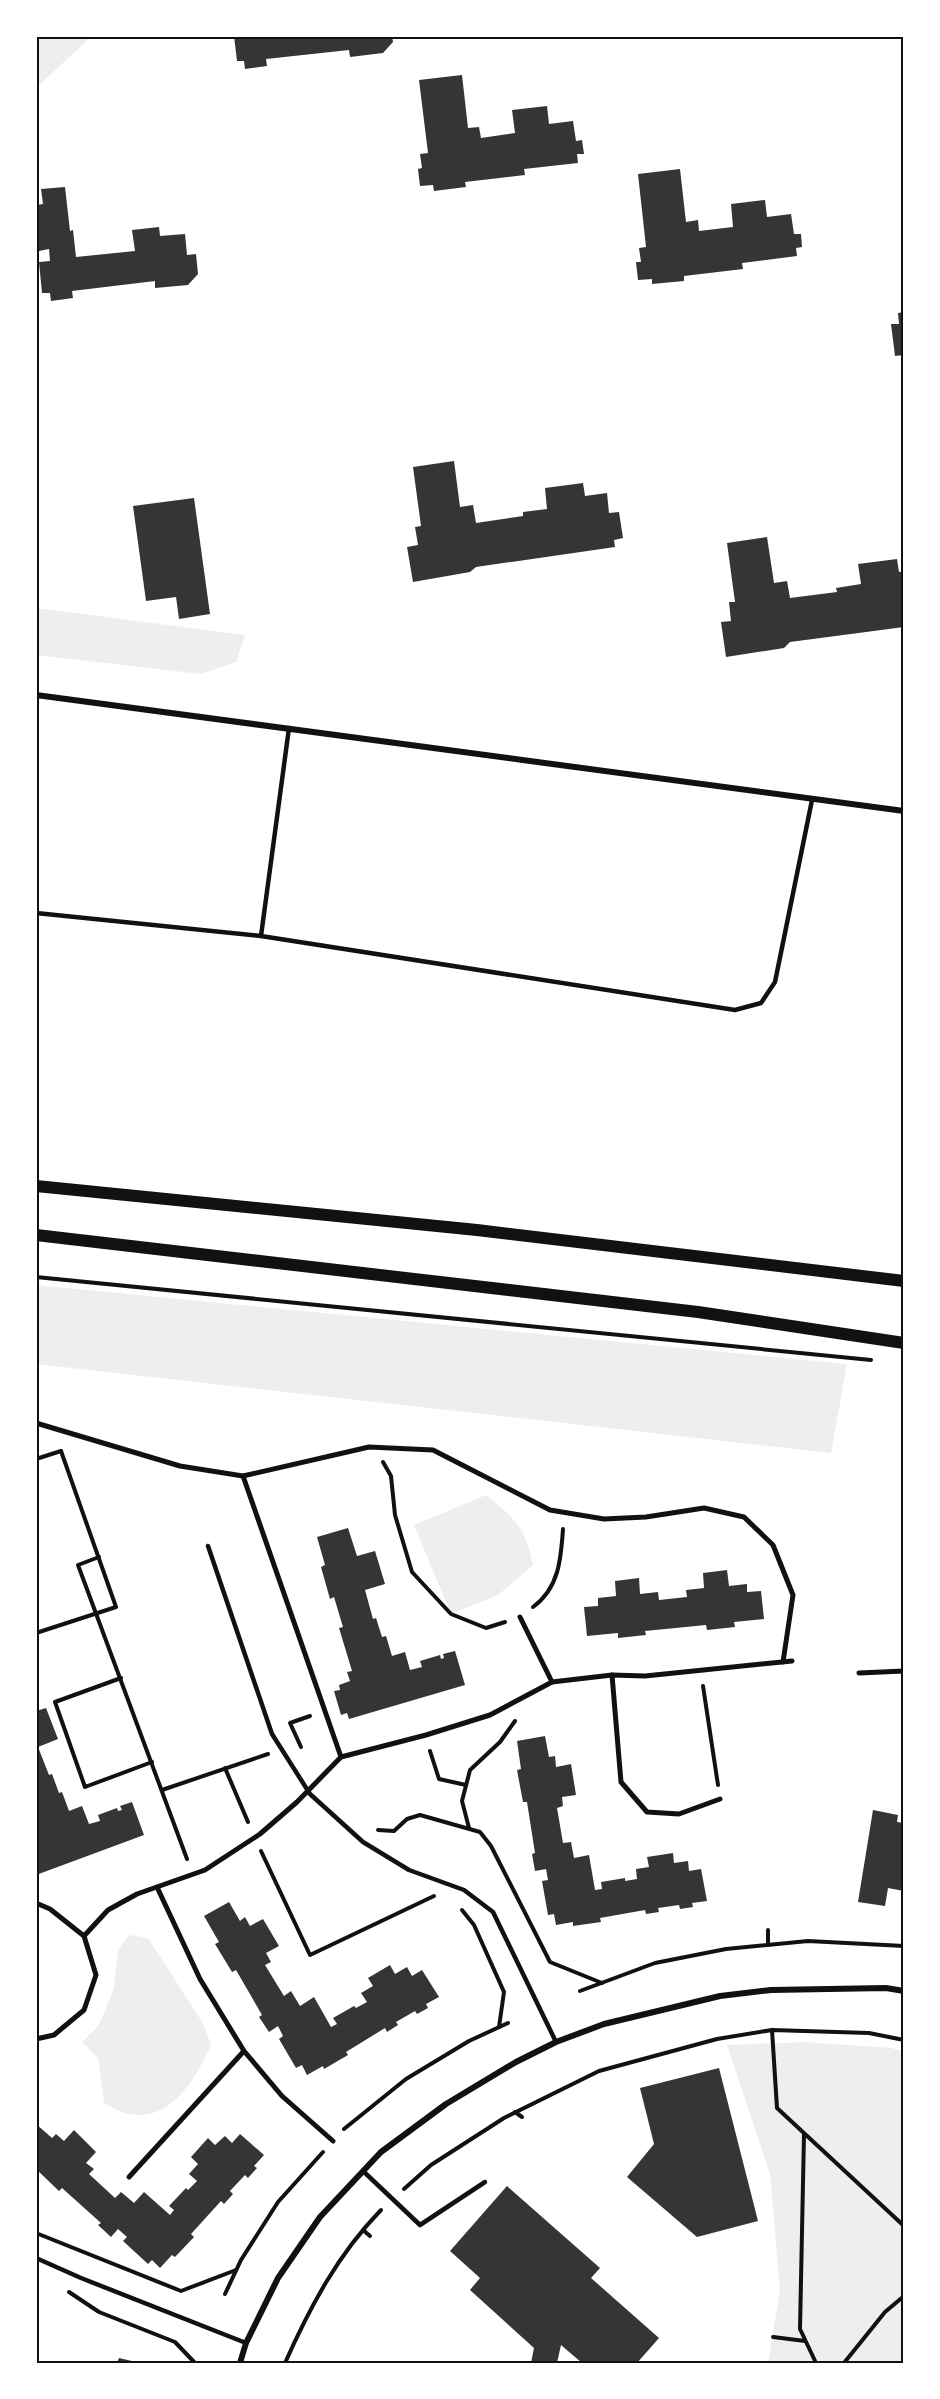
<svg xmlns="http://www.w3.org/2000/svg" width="940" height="2399" viewBox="0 0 940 2399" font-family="'IBM Plex Serif',serif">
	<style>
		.green { fill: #eee }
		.building { fill: #353535 }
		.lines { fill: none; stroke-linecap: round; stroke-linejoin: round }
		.path { stroke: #111; stroke-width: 4 }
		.service { stroke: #111; stroke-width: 4.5 }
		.pedestrian { stroke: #111; stroke-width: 5 }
		.minor { stroke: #111; stroke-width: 6 }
		.secondary { stroke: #111; stroke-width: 12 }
		.neatline { fill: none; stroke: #111; stroke-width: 2 }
	</style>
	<rect width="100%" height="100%" fill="#fff"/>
	<g class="green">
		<path d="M36,36H92L36,88Z"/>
		<path d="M36,608L245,635L236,662L201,674L36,655Z"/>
		<path d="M36,1285L847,1364L831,1453L36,1364Z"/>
		<path d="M486,1495C515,1518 525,1528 533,1565L498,1595L451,1614L414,1525Z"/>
		<path d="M129,1935L148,1938L204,2025L211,2045C197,2077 171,2122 130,2114C121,2113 112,2107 104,2103L98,2058L82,2042L99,2025L114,1988L118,1950Z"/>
		<path d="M804,2042L891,2048L904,2051V2363H768L780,2290L770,2174L727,2045Z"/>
	</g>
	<g class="building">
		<path d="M234,36H392L393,42L383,53L350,57L349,50L266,59L267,66L245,69L244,61H237Z"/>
		<path d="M462,75L468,128L479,127L481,138L515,133L512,110L547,106L549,124L573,121L576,141L582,140L584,154H577L578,163L524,169L525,175L465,182L466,187L434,191L433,185L420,186L418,169L422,168L420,154L428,153L419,80Z"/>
		<path d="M680,169L686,222L698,220L699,231L733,227L731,204L765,200L767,217L791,214L794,234H801L802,247L796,248L797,256L742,263L743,269L684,276V281L652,284V279L638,280L636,262H641L639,248L646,247L638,174Z"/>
		<path d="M65,187L70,231L73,230L76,257L135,251L132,230L159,227L160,236L185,234L187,255L196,254L198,274L188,285L155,288V281L72,291L73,298L51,301L50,293H42L39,262L50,261L49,249L39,251L36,205L43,204L41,189Z"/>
		<path d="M904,312V355L895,356L891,324H899L898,313Z"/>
		<path d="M454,461L460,507L473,505L476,523L523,516V512L547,509L545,488L583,483L585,496L607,493L609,513L619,512L623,538L614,540L615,547L476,567L470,572L413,582L407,547L418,545L415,527L421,526L413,467Z"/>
		<path d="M194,498L210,614L179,619L176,597L146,601L133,506Z"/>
		<path d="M767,537L774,583L787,581L790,598L837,592L836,588L861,584L858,564L897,559L899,572L904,571V627L790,642L784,648L726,657L721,622L731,621L729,602H735L727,543Z"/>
		<path d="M348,1528L357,1556L375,1551L385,1584L365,1590L373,1619L376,1618L382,1637L386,1636L392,1656L405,1652L410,1670L422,1667L420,1661L440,1655L441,1659L444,1658L443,1654L455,1651L465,1685L349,1719L347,1713L341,1715L334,1691L340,1690L339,1685L350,1681L347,1672L352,1671L339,1628L343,1627L334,1597L330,1599L321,1567L325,1565L317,1537Z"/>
		<path d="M727,1570L729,1586L747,1584V1592L761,1591L764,1619L734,1622L735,1627L707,1630L706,1625L645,1631L646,1635L618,1638V1633L587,1636L584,1607L598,1606V1598L616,1596L615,1581L639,1578L640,1594L658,1592L659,1600L687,1597L686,1590L704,1588L703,1573Z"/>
		<path d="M46,1708L58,1739L38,1747L49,1775L52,1774L59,1793L62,1792L69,1811L82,1806L89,1824L100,1821L98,1815L117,1808L118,1811L122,1810L120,1806L132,1802L144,1835L36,1875V1711Z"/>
		<path d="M545,1736L549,1757L555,1756L556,1767L571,1764L576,1795L562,1797L563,1806L557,1808L563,1843L571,1842L574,1858L589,1855L595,1890L602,1889L601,1882L625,1878V1881L637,1879L636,1869L649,1867L647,1857L673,1853L674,1863L688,1861L689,1871L701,1869L707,1901L692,1903L693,1907L680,1909L679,1905L658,1908L659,1912L646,1914L645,1910L600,1918L601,1922L573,1926V1922L556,1925L554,1914L548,1915L542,1881L548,1880L546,1869L535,1871L532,1854L535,1853L527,1802H523L517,1770L521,1769L517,1741Z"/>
		<path d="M873,1810L898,1815L897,1822L904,1823V1891L888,1888L885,1906L858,1902Z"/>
		<path d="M229,1902L240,1921L245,1917L250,1926L263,1919L279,1946L266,1953L271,1962L265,1965L284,1996L291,1991L300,2006L314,1997L331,2027L337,2024L333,2018L354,2006L356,2008L367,2002L361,1993L373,1986L368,1978L390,1965L395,1974L407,1967L412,1976L422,1970L439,1997L426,2004L428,2008L417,2014L415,2011L396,2022L398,2025L387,2032L385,2028L346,2052L348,2055L324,2069L323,2066L307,2075L302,2065L296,2068L279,2039L283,2036L278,2026L269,2032L259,2017L262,2015L236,1970L232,1972L215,1944L219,1942L204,1916Z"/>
		<path d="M719,2068L758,2221L697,2237L627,2177L654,2144L640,2088Z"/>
		<path d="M36,2124L52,2138L56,2134L64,2141L74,2130L96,2152L86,2163L94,2169L89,2174L115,2198L121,2192L134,2203L144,2192L170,2215L174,2210L169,2206L186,2188L188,2190L197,2181L189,2174L198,2164L191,2157L208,2138L215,2145L225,2136L232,2143L240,2134L264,2155L254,2166L257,2168L248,2178L245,2175L230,2191L233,2194L224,2204L221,2201L191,2234L194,2237L175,2257L172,2255L160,2268L152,2260L148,2264L123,2241L127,2237L118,2229L111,2237L98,2225L101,2223L62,2188L59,2191L36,2169Z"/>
		<path d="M507,2186L600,2268L591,2278L659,2338L637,2363H582L561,2345L557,2363H531L534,2348L470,2290L480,2278L450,2251Z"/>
		<path d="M119,2358L136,2362V2363H117Z"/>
	</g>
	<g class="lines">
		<g class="path">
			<path d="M36,1277L871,1360"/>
			<path d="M36,1459L61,1451"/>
			<path d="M383,1462L391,1476L395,1515L412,1572L451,1614L486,1628L505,1622"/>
			<path d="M99,1557L78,1565L187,1859"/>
			<path d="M533,1607C559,1588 561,1559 563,1529"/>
			<path d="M36,1633L116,1607L61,1451"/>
			<path d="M121,1678L55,1702L85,1787L152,1762"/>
			<path d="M703,1686L718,1785"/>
			<path d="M301,1747L290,1723L310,1716"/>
			<path d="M430,1751L439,1779L466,1785"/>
			<path d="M225,1768L248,1822"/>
			<path d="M162,1790L268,1754"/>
			<path d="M469,1828L462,1801L470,1770L500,1742L515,1721"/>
			<path d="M378,1830L394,1831L407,1819L420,1815L480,1832L491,1846L550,1962L602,1983"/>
			<path d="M261,1851L310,1955L434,1896"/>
			<path d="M462,1910L474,1925L504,1992L499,2027"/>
			<path d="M768,1930V1945"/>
			<path d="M580,1991L655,1963L726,1949L808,1941L904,1946"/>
			<path d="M772,2030L777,2108L904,2226"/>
			<path d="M515,2112L522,2117"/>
			<path d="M344,2129L406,2079L469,2041L508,2023"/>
			<path d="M804,2134L800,2329L816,2363"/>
			<path d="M404,2189L431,2165L504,2118L599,2071L717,2039L772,2030L869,2033L904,2040"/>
			<path d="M363,2230L370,2236"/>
			<path d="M36,2233L181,2291L236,2270"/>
			<path d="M69,2292L99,2312L175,2342L195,2363"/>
			<path d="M225,2294L241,2260L278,2202L323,2152"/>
			<path d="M773,2337L805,2341"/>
			<path d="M285,2363C310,2307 338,2254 381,2210"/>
			<path d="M844,2363L885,2312L904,2296"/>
		</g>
		<g class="service">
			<path d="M36,913L261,936L735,1010L761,1003L775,982L812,800"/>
			<path d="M261,936L289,728"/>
			<path d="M208,1546L272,1734L310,1794L363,1842L409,1870L464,1890L493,1912L556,2042"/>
			<path d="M363,2171L420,2225L485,2182"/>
			<path d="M36,2258L81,2278L246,2343"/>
		</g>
		<g class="pedestrian">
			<path d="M36,1423L180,1466L243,1476L369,1447L433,1450L550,1510L604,1519L646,1517L704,1508L744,1517L773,1545L793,1595L783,1662"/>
			<path d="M243,1476L341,1757"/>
			<path d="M520,1617L552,1682"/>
			<path d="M859,1673L904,1671"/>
			<path d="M612,1675L621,1782L647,1812L679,1814L720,1799"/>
			<path d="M157,1887L200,1979L244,2051L282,2096L333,2141"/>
			<path d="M36,1903L50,1909L84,1936L96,1975L84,2010L54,2035L36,2039"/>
			<path d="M84,1936L108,1910L137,1894L205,1870L260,1834L297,1802L341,1757L426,1735L490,1715L552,1682L612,1675L645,1676L792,1661"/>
			<path d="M129,2177L244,2051"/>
		</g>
		<g class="minor">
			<path d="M36,695L904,811"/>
			<path d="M240,2363L246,2343L278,2278L320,2217L381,2152L446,2104L516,2062L556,2042L604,2024L720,1996L771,1990L886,1988L904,1991"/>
		</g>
		<g class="secondary">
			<path d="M36,1186L477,1230L904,1281"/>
			<path d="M36,1235L698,1312L904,1343"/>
		</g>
	</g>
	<rect width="940" height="2399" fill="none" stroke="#ffffff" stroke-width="75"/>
	<rect x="38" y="38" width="864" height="2324" class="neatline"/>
</svg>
